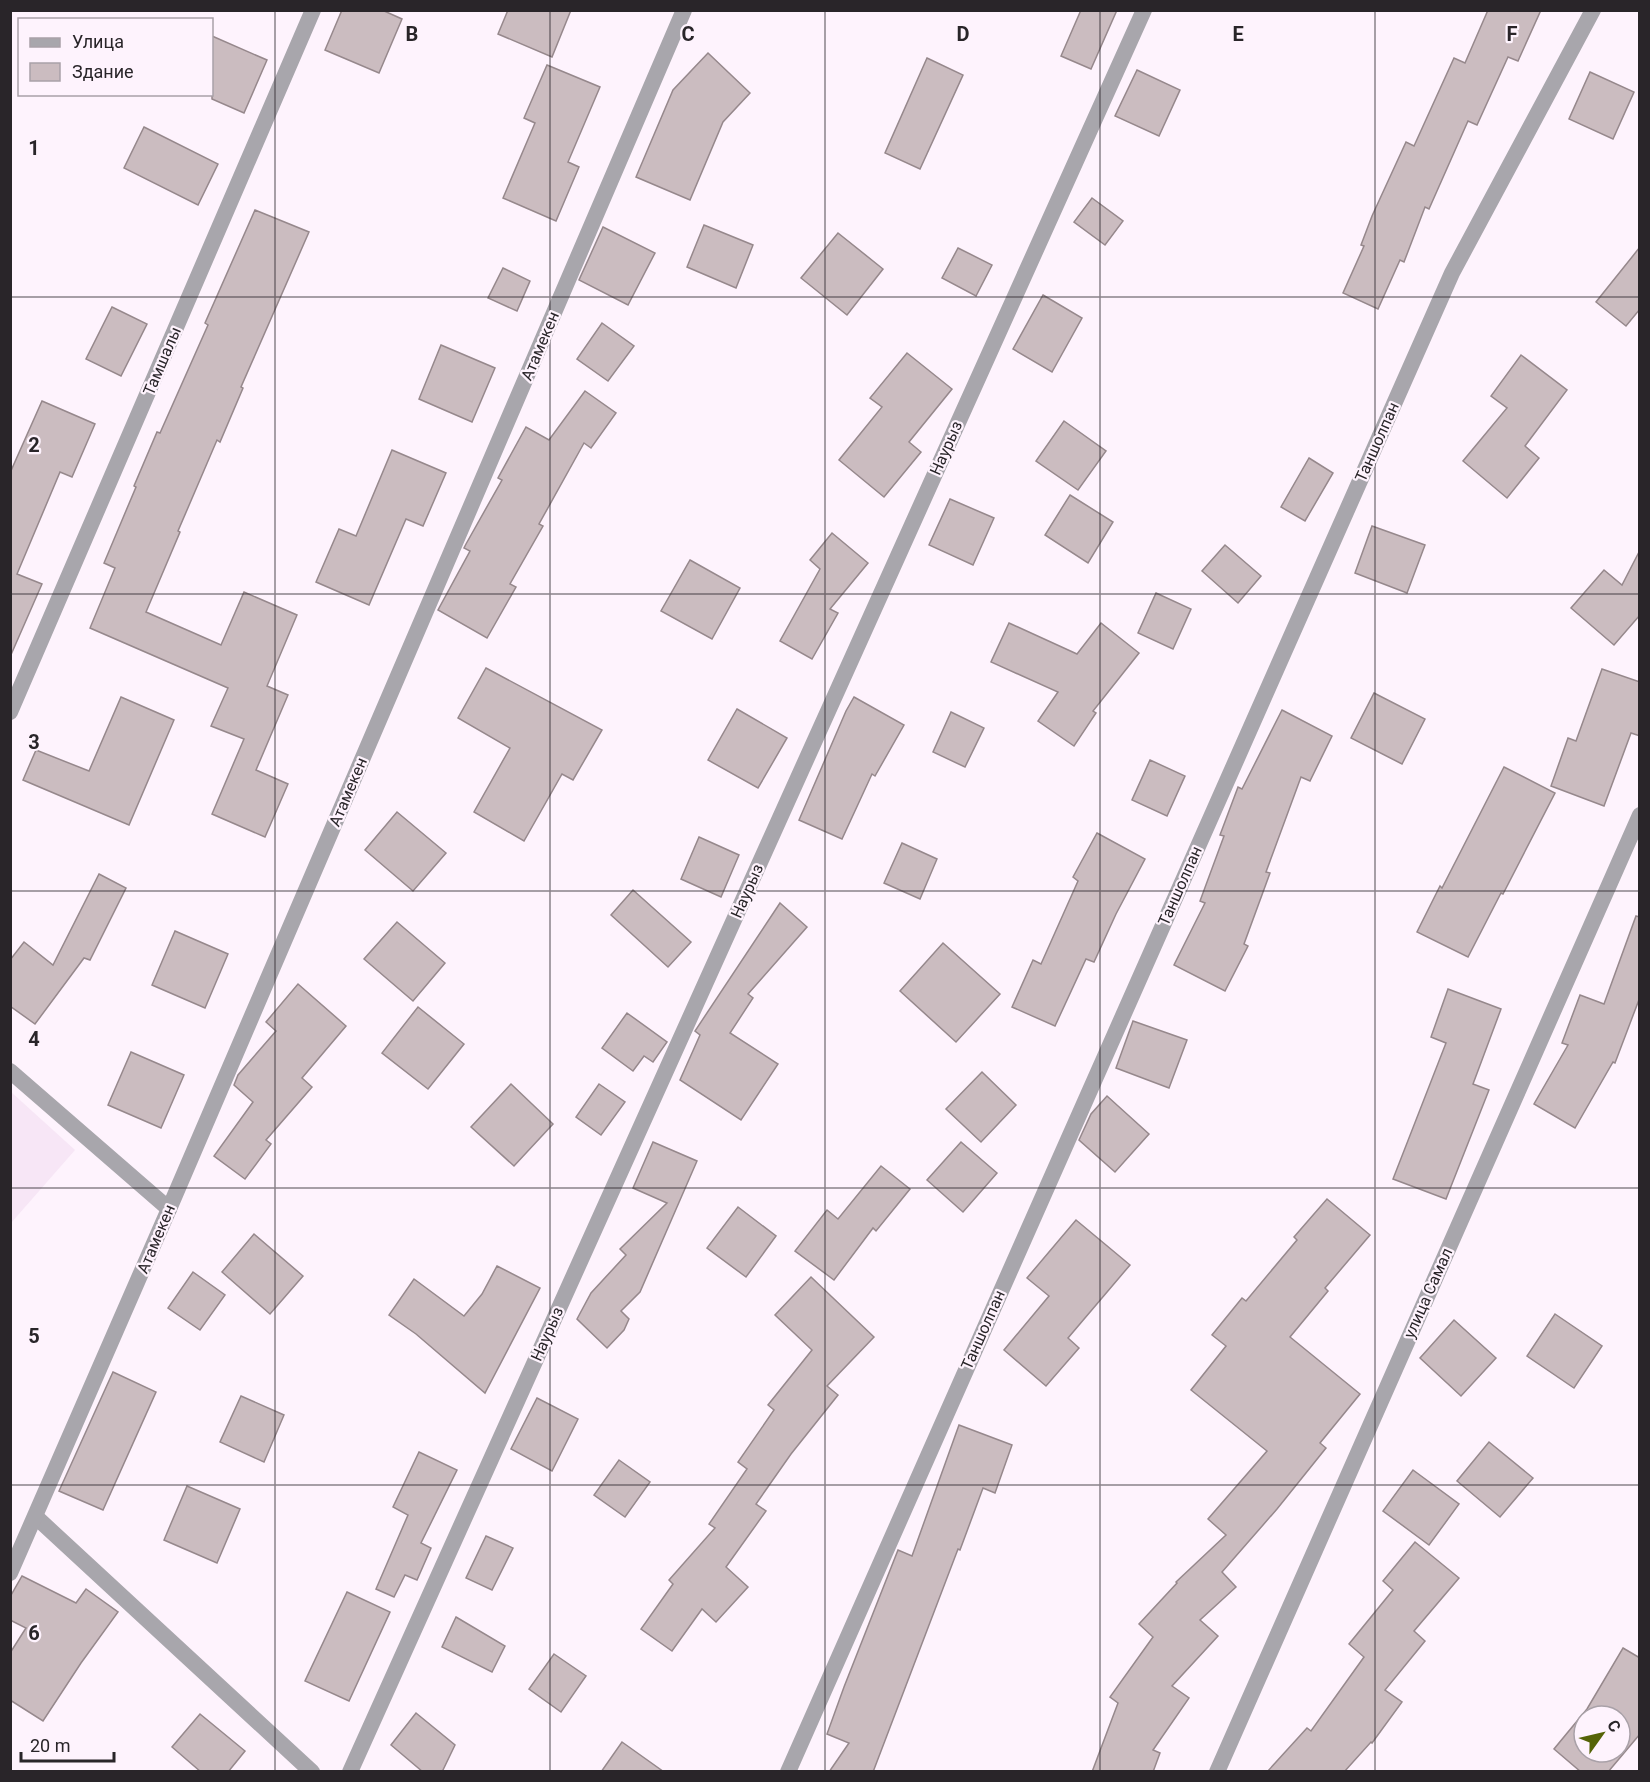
<svg xmlns="http://www.w3.org/2000/svg" width="1650" height="1782" viewBox="0 0 1650 1782" font-family="Roboto,sans-serif">
	<style>
		.built { fill: #f7e6f6 }
		.building { fill: #cbbcc0; stroke: #96888c; stroke-width: 1.5; fill-rule: evenodd }
		.lines { fill: none; stroke-linecap: round; stroke-linejoin: round }
		.minor { stroke: #a8a6ac; stroke-width: 16 }
		.grid { fill: none; stroke: #292529; stroke-width: 1.5; stroke-opacity: 0.55 }
		.labels { text-anchor: middle; dominant-baseline: central; stroke-width: 4.5; stroke-linejoin: round; paint-order: stroke }
		.street-label { font-size: 16px; fill: #292529; stroke: #fef3fd }
		.grid-label { font-size: 20px; text-anchor: middle; font-weight: bold; fill: #292529; stroke: #fef3fd; stroke-width: 4.5; stroke-linejoin: round; paint-order: stroke }
	</style>
	<rect width="100%" height="100%" fill="#fef3fd"/>
	<path class="built" d="M11,1092L75,1150L11,1223Z"/>
	<g class="building">
		<path d="M342,10H382L402,19L379,73L325,50Z"/>
		<path d="M508,10H571L552,57L498,34Z"/>
		<path d="M1081,10H1117L1091,69L1061,56Z"/>
		<path d="M1488,10H1541L1518,61L1508,57L1477,125L1468,121L1429,209L1425,207L1404,262L1400,260L1378,309L1343,293L1364,246L1361,245L1372,216L1406,142L1414,146L1454,58L1465,63Z"/>
		<path d="M212,36L267,60L244,113L212,99Z"/>
		<path d="M708,53L750,93L723,122L690,200L636,177L673,90Z"/>
		<path d="M927,58L963,75L920,169L885,153Z"/>
		<path d="M547,65L600,87L568,162L579,167L556,221L503,198L535,123L524,118Z"/>
		<path d="M1137,70L1180,90L1159,136L1115,116Z"/>
		<path d="M1590,72L1634,92L1613,139L1569,119Z"/>
		<path d="M144,127L218,164L198,205L124,168Z"/>
		<path d="M1092,198L1123,221L1105,245L1074,222Z"/>
		<path d="M255,210L309,232L241,387L243,388L220,442L217,440L178,531L180,532L146,612L221,645L244,592L297,615L267,686L288,695L256,770L288,784L265,837L212,814L244,739L211,726L228,688L90,628L115,568L104,563L136,487L134,486L157,432L160,433L208,325L205,323Z"/>
		<path d="M704,225L753,245L736,288L687,267Z"/>
		<path d="M603,227L655,253L628,305L579,280Z"/>
		<path d="M838,233L883,269L847,315L801,278Z"/>
		<path d="M1640,247V309L1626,326L1596,302Z"/>
		<path d="M958,248L992,265L976,296L942,278Z"/>
		<path d="M503,268L530,281L517,311L488,298Z"/>
		<path d="M1043,295L1082,318L1052,372L1013,349Z"/>
		<path d="M112,307L147,324L121,376L86,359Z"/>
		<path d="M602,323L634,346L608,381L577,359Z"/>
		<path d="M441,345L495,368L472,422L419,399Z"/>
		<path d="M907,353L952,389L909,442L921,452L884,497L839,460L882,407L870,398Z"/>
		<path d="M1521,355L1567,390L1525,446L1539,458L1507,498L1463,461L1507,408L1491,396Z"/>
		<path d="M585,391L616,413L591,448L584,443L539,524L543,526L510,584L516,587L487,638L438,610L470,551L464,548L466,544L502,480L498,478L526,427L549,440Z"/>
		<path d="M42,401L95,424L72,477L60,472L17,574L42,584L10,657V473Z"/>
		<path d="M1064,421L1106,451L1078,490L1036,461Z"/>
		<path d="M392,450L446,473L423,526L406,519L369,605L316,582L339,529L356,536Z"/>
		<path d="M1309,458L1333,473L1305,521L1281,507Z"/>
		<path d="M1070,495L1113,522L1088,563L1045,535Z"/>
		<path d="M950,499L994,518L973,565L929,545Z"/>
		<path d="M1372,526L1425,545L1407,593L1355,573Z"/>
		<path d="M832,533L868,563L830,609L838,613L812,659L780,641L820,569L810,560Z"/>
		<path d="M1225,545L1261,576L1238,603L1202,571Z"/>
		<path d="M1640,550V615L1614,645L1571,608L1604,570L1622,585Z"/>
		<path d="M690,560L740,588L712,639L661,611Z"/>
		<path d="M1156,593L1191,609L1173,649L1138,633Z"/>
		<path d="M1009,623L1077,654L1101,623L1139,653L1093,711L1096,713L1074,746L1038,721L1058,692L991,662Z"/>
		<path d="M486,668L602,730L573,780L562,774L524,841L474,812L510,748L458,718Z"/>
		<path d="M1602,669L1640,682V736L1631,733L1604,806L1551,786L1568,738L1576,741Z"/>
		<path d="M1374,693L1425,719L1402,764L1351,738Z"/>
		<path d="M121,697L174,720L129,825L23,780L36,750L89,771Z"/>
		<path d="M854,697L904,725L875,776L872,774L842,839L799,820L846,711Z"/>
		<path d="M737,709L787,738L758,788L708,760Z"/>
		<path d="M1282,710L1332,736L1310,781L1301,777L1266,872L1270,873L1244,944L1248,946L1225,991L1174,965L1205,903L1200,901L1224,836L1220,835L1238,787L1242,789Z"/>
		<path d="M951,712L984,728L965,767L933,752Z"/>
		<path d="M1150,760L1185,776L1167,816L1132,800Z"/>
		<path d="M1504,767L1555,793L1503,894L1501,893L1468,957L1417,932L1440,886L1442,888Z"/>
		<path d="M397,812L446,853L413,891L365,850Z"/>
		<path d="M1097,833L1145,859L1116,914L1094,962L1086,959L1055,1026L1012,1007L1033,960L1041,964L1078,881L1073,877Z"/>
		<path d="M699,837L739,855L721,897L681,879Z"/>
		<path d="M902,843L937,859L920,899L884,883Z"/>
		<path d="M99,874L126,888L90,960L84,958L35,1024L10,1006V960L24,942L53,965Z"/>
		<path d="M633,890L691,942L668,967L611,915Z"/>
		<path d="M780,903L807,927L748,994L753,998L730,1033L778,1064L741,1120L680,1080L700,1035L695,1031Z"/>
		<path d="M1636,916L1640,917V997L1615,1063L1613,1062L1575,1128L1534,1104L1568,1045L1562,1043L1580,995L1604,1004Z"/>
		<path d="M397,922L445,963L413,1001L364,959Z"/>
		<path d="M175,931L228,954L205,1008L152,985Z"/>
		<path d="M943,943L1000,994L956,1042L900,991Z"/>
		<path d="M298,984L346,1026L302,1078L312,1087L266,1140L271,1144L245,1179L214,1156L253,1102L234,1085L238,1075L276,1031L266,1022Z"/>
		<path d="M1448,989L1501,1009L1473,1084L1489,1090L1446,1199L1393,1179L1446,1043L1431,1037Z"/>
		<path d="M418,1007L464,1044L428,1089L382,1053Z"/>
		<path d="M627,1013L667,1042L653,1062L644,1056L633,1071L602,1048Z"/>
		<path d="M1133,1021L1187,1040L1169,1088L1116,1068Z"/>
		<path d="M131,1052L184,1075L161,1128L108,1105Z"/>
		<path d="M982,1072L1016,1105L981,1142L946,1109Z"/>
		<path d="M511,1084L553,1124L514,1166L471,1127Z"/>
		<path d="M599,1084L625,1102L601,1135L576,1117Z"/>
		<path d="M1107,1096L1149,1134L1115,1172L1079,1140L1091,1114Z"/>
		<path d="M653,1142L697,1161L640,1292L621,1311L629,1319L624,1330L607,1348L577,1319L591,1293L626,1255L620,1249L667,1203L633,1188Z"/>
		<path d="M961,1142L997,1173L963,1212L927,1180Z"/>
		<path d="M881,1166L910,1189L876,1231L873,1228L834,1280L795,1251L827,1210L838,1219Z"/>
		<path d="M1327,1199L1370,1235L1325,1288L1328,1291L1290,1337L1360,1394L1320,1443L1326,1448L1277,1509L1222,1572L1236,1587L1200,1620L1218,1636L1172,1686L1189,1698L1153,1750L1160,1753L1153,1772H1092L1118,1703L1110,1697L1153,1637L1139,1624L1177,1583L1176,1582L1226,1535L1208,1519L1267,1451L1191,1390L1226,1346L1212,1335L1242,1298L1246,1301L1297,1240L1294,1237Z"/>
		<path d="M738,1207L776,1236L746,1277L707,1248Z"/>
		<path d="M1076,1220L1130,1265L1068,1338L1079,1348L1046,1386L1004,1350L1049,1296L1027,1278Z"/>
		<path d="M254,1234L303,1276L270,1314L222,1272Z"/>
		<path d="M497,1266L540,1288L485,1393L416,1334L389,1315L414,1279L464,1316L482,1294Z"/>
		<path d="M193,1272L225,1295L200,1330L168,1308Z"/>
		<path d="M811,1277L874,1337L827,1386L838,1395L791,1454L756,1504L766,1511L726,1567L748,1587L716,1622L702,1609L672,1651L641,1629L673,1584L669,1580L715,1528L709,1524L747,1469L738,1462L774,1410L768,1405L812,1350L775,1315Z"/>
		<path d="M1555,1314L1602,1346L1574,1388L1527,1356Z"/>
		<path d="M1454,1320L1496,1358L1461,1396L1420,1358Z"/>
		<path d="M113,1372L156,1392L103,1510L59,1491Z"/>
		<path d="M241,1396L284,1415L264,1462L220,1442Z"/>
		<path d="M537,1398L578,1419L552,1471L511,1449Z"/>
		<path d="M959,1425L1012,1445L995,1493L983,1488L960,1550L958,1549L873,1772H829L849,1743L827,1734L844,1687L898,1550L912,1556Z"/>
		<path d="M1489,1442L1533,1478L1500,1517L1457,1481Z"/>
		<path d="M419,1452L457,1470L421,1543L431,1548L417,1580L405,1575L394,1597L376,1589L408,1515L393,1507Z"/>
		<path d="M619,1460L650,1482L625,1517L594,1495Z"/>
		<path d="M1413,1470L1459,1504L1429,1545L1383,1511Z"/>
		<path d="M187,1486L240,1509L217,1563L164,1540Z"/>
		<path d="M486,1536L513,1548L492,1590L466,1578Z"/>
		<path d="M1415,1542L1459,1578L1414,1631L1425,1641L1385,1690L1402,1702L1372,1743L1371,1742L1344,1772H1267L1307,1728L1311,1731L1364,1657L1349,1644L1393,1590L1383,1581Z"/>
		<path d="M22,1576L76,1603L86,1589L118,1612L81,1663L43,1721L10,1700V1653L26,1628L10,1620V1597Z"/>
		<path d="M347,1592L390,1612L349,1701L305,1681Z"/>
		<path d="M456,1617L505,1646L492,1672L442,1647Z"/>
		<path d="M1623,1648L1640,1658V1734L1608,1772H1581L1554,1749L1587,1709ZM1584,1716H1620V1752H1584Z"/>
		<path d="M554,1654L586,1676L561,1712L529,1689Z"/>
		<path d="M416,1713L455,1745L442,1772H423L391,1745Z"/>
		<path d="M200,1714L245,1751L228,1772H201L172,1747Z"/>
		<path d="M622,1742L664,1772H601Z"/>
	</g>
	<g class="lines">
		<g class="minor">
			<path d="M10,712L313,10"/>
			<path d="M10,1071L169,1209"/>
			<path d="M36,1517L312,1772"/>
			<path d="M10,1573L169,1209L684,10"/>
			<path d="M350,1772L1144,10"/>
			<path d="M788,1772L1452,273L1593,10"/>
			<path d="M1217,1772L1640,815"/>
		</g>
	</g>
	<path class="grid" d="M275,10V1772M550,10V1772M825,10V1772M1100,10V1772M1375,10V1772M10,297H1640M10,594H1640M10,891H1640M10,1188H1640M10,1485H1640"/>
	<g class="labels">
		<g class="street-label">
			<text transform="translate(540 346) rotate(-67)">Атамекен</text>
			<text transform="translate(162 361) rotate(-67)">Тамшалы</text>
			<text transform="translate(1377 442) rotate(-66)">Таншолпан</text>
			<text transform="translate(946 448) rotate(-66)">Наурыз</text>
			<text transform="translate(348 792) rotate(-67)">Атамекен</text>
			<text transform="translate(1180 886) rotate(-66)">Таншолпан</text>
			<text transform="translate(747 891) rotate(-66)">Наурыз</text>
			<text transform="translate(156 1239) rotate(-67)">Атамекен</text>
			<text transform="translate(1428 1293) rotate(-66)">улица Самал</text>
			<text transform="translate(983 1330) rotate(-66)">Таншолпан</text>
			<text transform="translate(547 1334) rotate(-66)">Наурыз</text>
		</g>
	</g>
	<g class="grid-label">
		<text x="412" y="41">B</text>
		<text x="688" y="41">C</text>
		<text x="963" y="41">D</text>
		<text x="1238" y="41">E</text>
		<text x="1512" y="41">F</text>
		<text x="34" y="155">1</text>
		<text x="34" y="452">2</text>
		<text x="34" y="749">3</text>
		<text x="34" y="1046">4</text>
		<text x="34" y="1343">5</text>
		<text x="34" y="1640">6</text>
	</g>
	<rect width="1650" height="1782" fill="none" stroke="#292529" stroke-width="24"/>
	<rect x="18" y="18" width="195" height="78" fill="#fef3fd" stroke="#a9a1a8" stroke-width="1.5"/>
	<rect x="30" y="38" width="30" height="9" fill="#a8a6ac" stroke="#a9a1a8" stroke-width="1.5"/>
	<text x="72" y="48" font-size="18" fill="#292529">Улица</text>
	<rect x="30" y="63" width="30" height="18" fill="#cbbcc0" stroke="#a9a1a8" stroke-width="1.5"/>
	<text x="72" y="78" font-size="18" fill="#292529">Здание</text>
	<g transform="translate(1602 1734) rotate(56)"><circle r="28" fill="#fef3fd" stroke="#a9a1a8" stroke-width="1.5"/>
	<path d="M0-4.5L10 22L0 15L-10 22Z" fill="#556307"/>
	<text y="-9" font-size="16" font-weight="bold" text-anchor="middle" fill="#292529">С</text>
	</g>
	<path d="M21 1752v9h93v-9" fill="none" stroke="#292529" stroke-width="3"/>
	<text x="30" y="1752" font-size="18" fill="#292529" stroke="#fef3fd" stroke-width="4.5" paint-order="stroke">20 m</text>
</svg>
